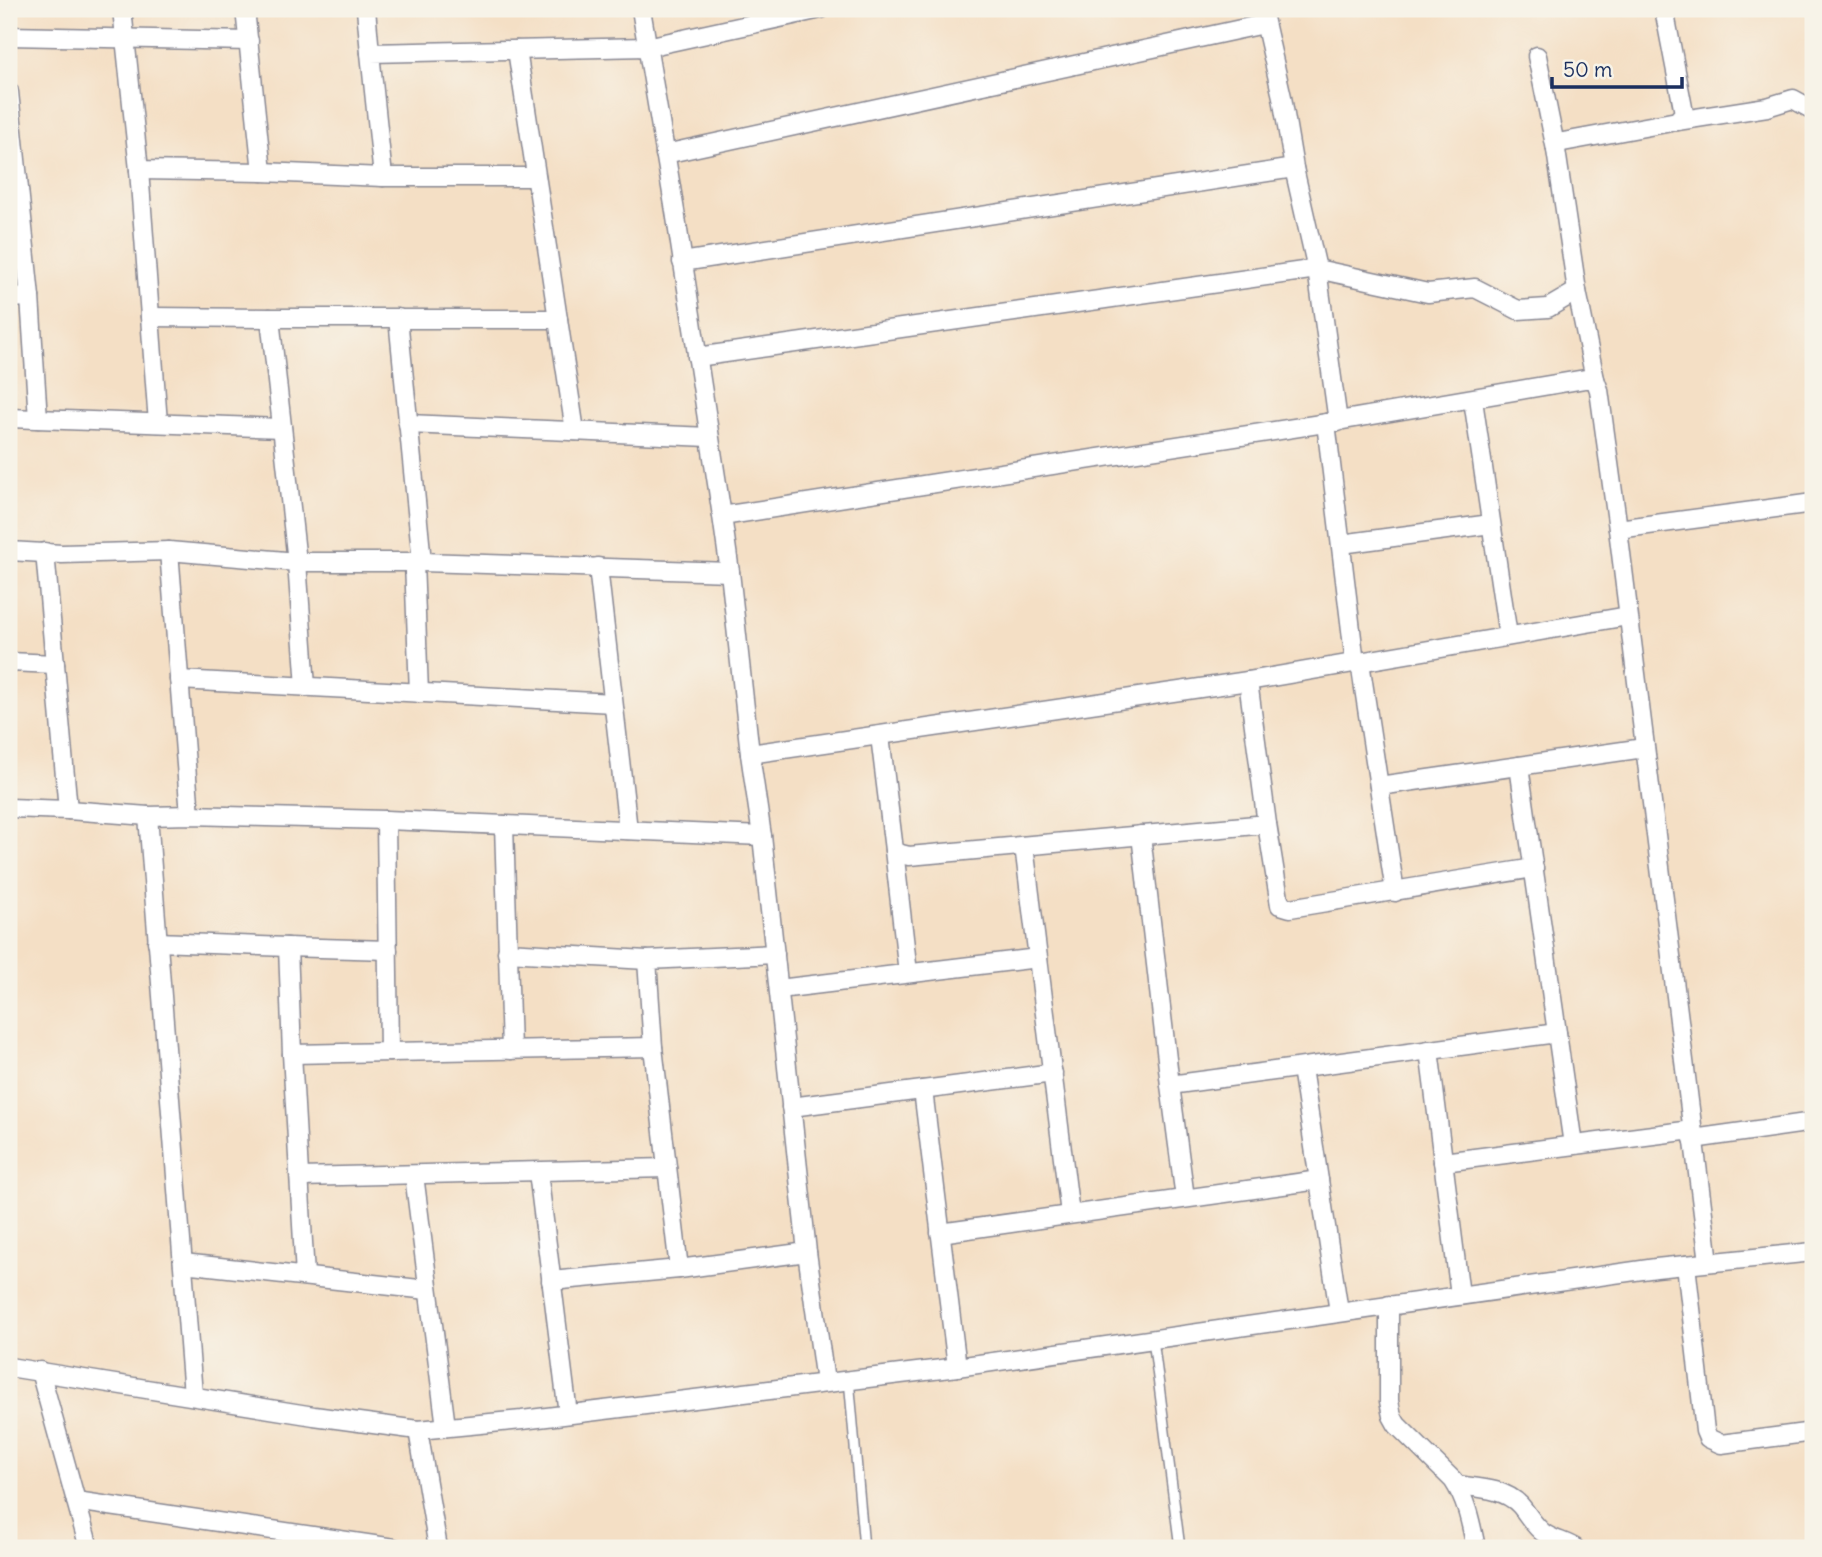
<svg xmlns="http://www.w3.org/2000/svg" width="1822" height="1557" viewBox="0 0 1822 1557" font-family="Delius,sans-serif">
	<style>
		.lines { fill: none; stroke-linecap: round; stroke-linejoin: round }
		.lane-casing { stroke: #888792; stroke-width: 12 }
		.street-casing { stroke: #888792; stroke-width: 21 }
		.lane { stroke: #fff; stroke-width: 9 }
		.street { stroke: #fff; stroke-width: 18 }
	</style>
	<rect width="100%" height="100%" fill="#f7f3e8"/>
	<filter id="ink" filterUnits="userSpaceOnUse"><feTurbulence type="fractalNoise" baseFrequency=".0143" numOctaves="2"/><feDisplacementMap in="SourceGraphic" scale="14" xChannelSelector="R" yChannelSelector="G"/><feConvolveMatrix kernelMatrix="1 2 1 2 8 2 1 2 1" color-interpolation-filters="sRGB"/></filter>
	<filter id="wash" filterUnits="userSpaceOnUse"><feTurbulence type="fractalNoise" baseFrequency=".00686" numOctaves="4" result="noise"/><feDisplacementMap in="SourceGraphic" scale="28" xChannelSelector="R" yChannelSelector="G"/><feGaussianBlur stdDeviation="1.57" result="paint"/><feColorMatrix in="noise" values="0 0 0 0 0 0 0 0 0 0 0 0 0 0 0 0 0 1.4 0 .05"/><feComposite in="paint" operator="in"/></filter>
	<g filter="url(#wash)">
		<rect width="100%" height="100%" fill="#f4dfc5"/>
	</g>
	<g filter="url(#ink)">
		<g class="lines">
			<defs>
				<g id="lane">
					<path d="M1153,1339L1180,1548"/>
					<path d="M849,1379L864,1548"/>
				</g>
				<g id="street">
					<path d="M122,9L139,170L262,172L383,177H536"/>
					<path d="M245,9L262,172"/>
					<path d="M366,9L370,53"/>
					<path d="M641,9L675,211L722,516"/>
					<path d="M1262,9L1282,97L1294,168L1317,269L1338,422"/>
					<path d="M9,36L249,41"/>
					<path d="M517,50L575,431"/>
					<path d="M1537,56L1556,150"/>
					<path d="M9,92L18,179L9,178"/>
					<path d="M1677,121L1767,107L1793,99L1813,110"/>
					<path d="M665,154L1264,24"/>
					<path d="M139,170L158,423"/>
					<path d="M383,177L370,53L647,47L821,9"/>
					<path d="M682,262L1294,168"/>
					<path d="M30,297L38,419"/>
					<path d="M9,298L30,297L18,179"/>
					<path d="M150,317L270,318"/>
					<path d="M398,319H558"/>
					<path d="M697,357L1317,269L1428,293L1475,288L1518,310L1548,308L1577,291"/>
					<path d="M1595,379L1577,291L1556,150L1557,145L1563,142L1677,121L1684,113L1664,9"/>
					<path d="M1473,400L1508,636"/>
					<path d="M9,418L282,428"/>
					<path d="M1326,423L1355,663"/>
					<path d="M408,424L709,437"/>
					<path d="M1618,529L1599,390L1595,379H1585L1326,423L722,516L730,572L750,754L1248,681L1628,616"/>
					<path d="M1341,544L1491,524"/>
					<path d="M9,551L62,554L169,551L297,562H422L730,572"/>
					<path d="M169,551L190,815"/>
					<path d="M45,552L68,810"/>
					<path d="M414,562L419,693"/>
					<path d="M598,567L628,830"/>
					<path d="M9,662L55,664"/>
					<path d="M1360,662L1395,892"/>
					<path d="M179,680L613,703"/>
					<path d="M306,687L297,562L270,318H398L422,562"/>
					<path d="M880,736L894,850L901,854L909,856L1267,824L1248,681"/>
					<path d="M750,754L762,836L807,1252L825,1382"/>
					<path d="M1519,766L1573,1145"/>
					<path d="M1379,786L1644,748"/>
					<path d="M9,808L68,810L148,816L190,815L386,820L762,836"/>
					<path d="M148,816L193,1395"/>
					<path d="M386,820L389,1052"/>
					<path d="M1267,824L1280,905L1290,908L1534,868"/>
					<path d="M504,825L511,1050"/>
					<path d="M1141,835L1170,1085L1185,1198"/>
					<path d="M1024,846L1070,1214"/>
					<path d="M894,850L908,973"/>
					<path d="M157,942L288,947L292,1054L653,1047"/>
					<path d="M286,947L388,950"/>
					<path d="M507,952L647,960"/>
					<path d="M775,954L647,960L653,1047L679,1269L807,1252"/>
					<path d="M779,989L1038,958"/>
					<path d="M1429,1050L1460,1295"/>
					<path d="M292,1054L305,1276"/>
					<path d="M1302,1068L1339,1312"/>
					<path d="M1170,1085L1557,1033"/>
					<path d="M923,1090L957,1367"/>
					<path d="M791,1107L1053,1073"/>
					<path d="M1693,1139L1813,1122"/>
					<path d="M1443,1162L1692,1130"/>
					<path d="M538,1172L568,1414"/>
					<path d="M414,1175L446,1427"/>
					<path d="M300,1177L667,1168"/>
					<path d="M940,1233L1319,1180"/>
					<path d="M1709,1262L1618,529L1813,503"/>
					<path d="M183,1263L428,1290"/>
					<path d="M1686,1265L1705,1431L1708,1438L1721,1444L1813,1432"/>
					<path d="M551,1281L679,1269"/>
					<path d="M1389,1305V1401L1392,1416L1397,1425L1453,1480C1467,1501 1471,1524 1476,1548"/>
					<path d="M9,1367L314,1416L418,1430L522,1420L950,1368L1656,1268L1813,1252"/>
					<path d="M40,1371L89,1548"/>
					<path d="M418,1430L438,1548"/>
					<path d="M1457,1485C1478,1488 1504,1488 1520,1505C1528,1514 1534,1527 1545,1534C1554,1540 1566,1542 1575,1548"/>
					<path d="M76,1501L394,1548"/>
				</g>
			</defs>
			<use href="#lane" class="lane-casing"/>
			<use href="#street" class="street-casing"/>
			<use href="#lane" class="lane"/>
			<use href="#street" class="street"/>
		</g>
	</g>
	<rect width="1822" height="1557" fill="none" stroke="#f7f3e8" stroke-width="35"/>
	<path d="M1552 77v10h130v-10" fill="none" stroke="#1b2f5e" stroke-width="3.5"/>
	<text x="1563" y="77" font-size="21" fill="#1b2f5e" stroke="#f7f3e8" stroke-width="5" paint-order="stroke">50 m</text>
</svg>
